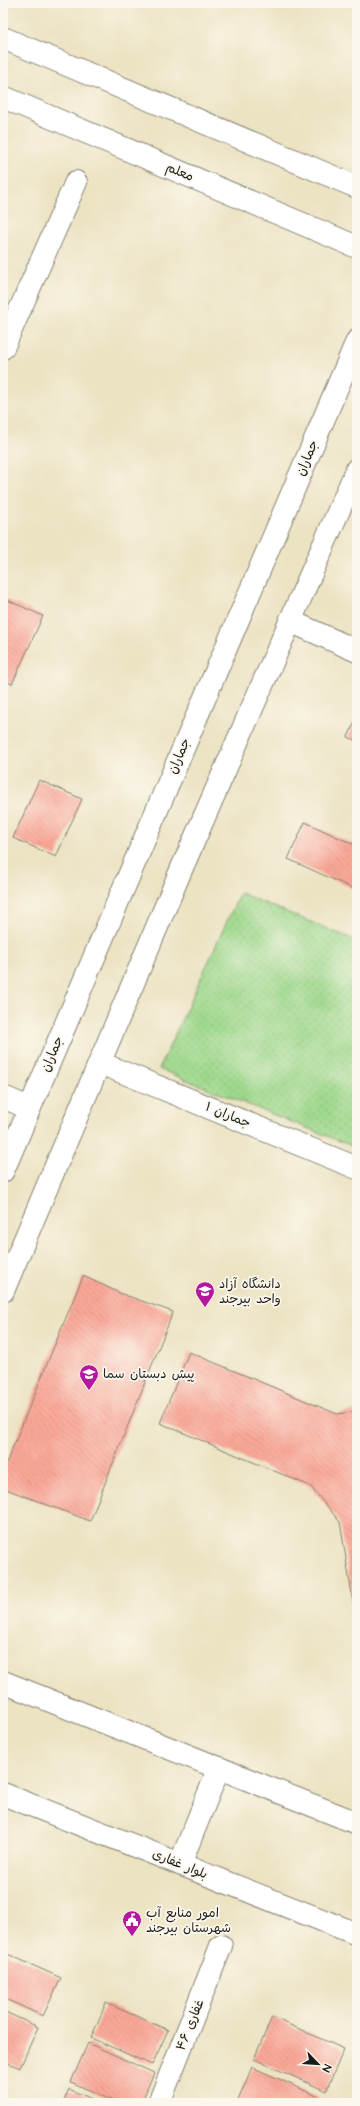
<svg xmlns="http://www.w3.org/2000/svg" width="360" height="2106" viewBox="0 0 360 2106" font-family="'Architects Daughter','Playpen Sans Arabic',sans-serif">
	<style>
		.park { fill: url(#park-dots); stroke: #5d7a54 }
		.building { fill: url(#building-back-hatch) }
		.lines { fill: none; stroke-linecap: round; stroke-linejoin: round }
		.minor-casing { stroke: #848070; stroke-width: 24 }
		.major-casing { stroke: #848070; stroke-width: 24 }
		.minor { stroke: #fff; stroke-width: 22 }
		.major { stroke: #fff; stroke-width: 22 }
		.labels { text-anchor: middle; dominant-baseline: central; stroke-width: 3.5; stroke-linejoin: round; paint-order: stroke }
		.street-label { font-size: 13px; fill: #1c1c1c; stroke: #fbf7ec }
		.poi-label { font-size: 13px; fill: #1c1c1c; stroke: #fbf7ec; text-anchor: start }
	</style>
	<defs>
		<pattern id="park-dots" width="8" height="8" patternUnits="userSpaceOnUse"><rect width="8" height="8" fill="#9ed88c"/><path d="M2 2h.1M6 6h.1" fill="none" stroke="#88b978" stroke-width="1.8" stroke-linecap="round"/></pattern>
		<pattern id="building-back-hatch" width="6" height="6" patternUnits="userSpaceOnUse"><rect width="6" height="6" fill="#faa798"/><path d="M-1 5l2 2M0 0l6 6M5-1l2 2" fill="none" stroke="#d68f82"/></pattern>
	</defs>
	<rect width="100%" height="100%" fill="#fbf7ec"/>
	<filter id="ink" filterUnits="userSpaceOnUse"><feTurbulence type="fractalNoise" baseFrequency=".025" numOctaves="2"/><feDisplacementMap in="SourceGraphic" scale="8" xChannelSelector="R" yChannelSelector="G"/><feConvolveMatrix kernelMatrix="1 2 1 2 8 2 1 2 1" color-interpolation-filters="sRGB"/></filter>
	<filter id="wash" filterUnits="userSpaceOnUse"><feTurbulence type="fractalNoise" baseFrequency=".012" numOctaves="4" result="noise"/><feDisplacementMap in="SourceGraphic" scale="16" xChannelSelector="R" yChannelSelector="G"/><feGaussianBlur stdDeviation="0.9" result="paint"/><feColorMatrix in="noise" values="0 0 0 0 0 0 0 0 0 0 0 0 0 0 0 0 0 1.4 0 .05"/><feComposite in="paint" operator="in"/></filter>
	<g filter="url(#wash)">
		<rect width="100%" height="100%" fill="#ece3c3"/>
		<path class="park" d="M240,893L357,941V1148L159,1069Z"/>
		<g id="blocks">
			<g class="building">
				<path d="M3,598L43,616L12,684L3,680Z"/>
				<path d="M357,717V741L348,737Z"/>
				<path d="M39,780L82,799L56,857L13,838Z"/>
				<path d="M305,822L357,846V883L354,889L288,859Z"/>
				<path d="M83,1276L122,1294L173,1312L90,1521L3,1488V1471Z"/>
				<path d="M189,1352L337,1414L357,1411V1626L340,1522L310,1486L160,1423Z"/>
				<path d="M3,1952L61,1978L43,2016L3,1998Z"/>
				<path d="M106,2003L168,2030L152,2065L91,2038Z"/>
				<path d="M3,2011L38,2027L20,2068L3,2061Z"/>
				<path d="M272,2017L344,2049L326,2091L254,2059Z"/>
				<path d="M88,2043L154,2073L141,2103H118L71,2082Z"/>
				<path d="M252,2067L319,2097L316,2103H237Z"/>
				<path d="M69,2089L101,2103H63Z"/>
			</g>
		</g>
	</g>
	<g filter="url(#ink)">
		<use href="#blocks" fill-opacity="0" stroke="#848070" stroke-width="1"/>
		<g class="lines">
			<defs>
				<g id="minor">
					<path d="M3,348L76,182"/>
					<path d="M290,621L357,651"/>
					<path d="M100,1063L357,1168"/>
					<path d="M3,1097L29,1108"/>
					<path d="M3,1171L357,341"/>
					<path d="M3,1291L181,870L357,469"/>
					<path d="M159,2103L221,1946"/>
				</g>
				<g id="major">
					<path d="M3,38L357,187"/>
					<path d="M3,97L357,247"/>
					<path d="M3,1682L357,1823"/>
					<path d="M3,1794L357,1934"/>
					<path d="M180,1864L219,1768"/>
				</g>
			</defs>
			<use href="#minor" class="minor-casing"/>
			<use href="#major" class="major-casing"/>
			<use href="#minor" class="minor"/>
			<use href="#major" class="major"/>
		</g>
	</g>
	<defs>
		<symbol id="university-pin" viewBox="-11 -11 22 30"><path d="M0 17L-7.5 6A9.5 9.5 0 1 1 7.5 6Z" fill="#b5179e" stroke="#fbf7ec"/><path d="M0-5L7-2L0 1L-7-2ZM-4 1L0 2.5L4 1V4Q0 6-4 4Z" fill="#fff"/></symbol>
		<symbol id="school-pin" viewBox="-11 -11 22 30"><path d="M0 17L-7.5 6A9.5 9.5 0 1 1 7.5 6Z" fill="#b5179e" stroke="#fbf7ec"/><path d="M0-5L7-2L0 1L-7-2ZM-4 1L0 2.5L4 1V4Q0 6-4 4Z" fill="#fff"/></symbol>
		<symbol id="civic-pin" viewBox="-11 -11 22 30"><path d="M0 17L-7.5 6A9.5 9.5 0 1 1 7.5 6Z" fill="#b5179e" stroke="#fbf7ec"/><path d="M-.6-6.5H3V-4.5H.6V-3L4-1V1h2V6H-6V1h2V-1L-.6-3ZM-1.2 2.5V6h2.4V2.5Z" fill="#fff"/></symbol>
	</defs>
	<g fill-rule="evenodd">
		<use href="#university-pin" x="194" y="1280" width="22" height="30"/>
		<use href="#school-pin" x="78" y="1363" width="22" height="30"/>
		<use href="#civic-pin" x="121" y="1909" width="22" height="30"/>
	</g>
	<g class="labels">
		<g class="street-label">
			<text transform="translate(180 172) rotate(23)">معلم</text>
			<text transform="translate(307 458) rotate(-67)">جماران</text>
			<text transform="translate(179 756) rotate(-67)">جماران</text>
			<text transform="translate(52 1054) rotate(-67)">جماران</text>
			<text transform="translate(228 1115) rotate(22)">جماران ۱</text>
			<text transform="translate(180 1864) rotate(22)">بلوار غفاری</text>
			<text transform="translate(190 2025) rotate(-68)">غفاری ۴۶</text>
		</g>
		<g class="poi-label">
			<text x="219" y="1284">دانشگاه آزاد<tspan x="219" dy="15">واحد بیرجند</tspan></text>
			<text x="103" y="1374">پیش دبستان سما</text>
			<text x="146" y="1913">امور منابع آب<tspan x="146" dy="15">شهرستان بیرجند</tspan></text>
		</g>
	</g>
	<rect width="360" height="2106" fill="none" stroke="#fbf7ec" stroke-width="16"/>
	<g transform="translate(318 2064) rotate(115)" stroke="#fbf7ec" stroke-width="3" paint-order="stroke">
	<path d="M0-3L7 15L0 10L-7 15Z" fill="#1c1c1c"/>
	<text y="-6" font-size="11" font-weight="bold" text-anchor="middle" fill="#1c1c1c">N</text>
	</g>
</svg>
